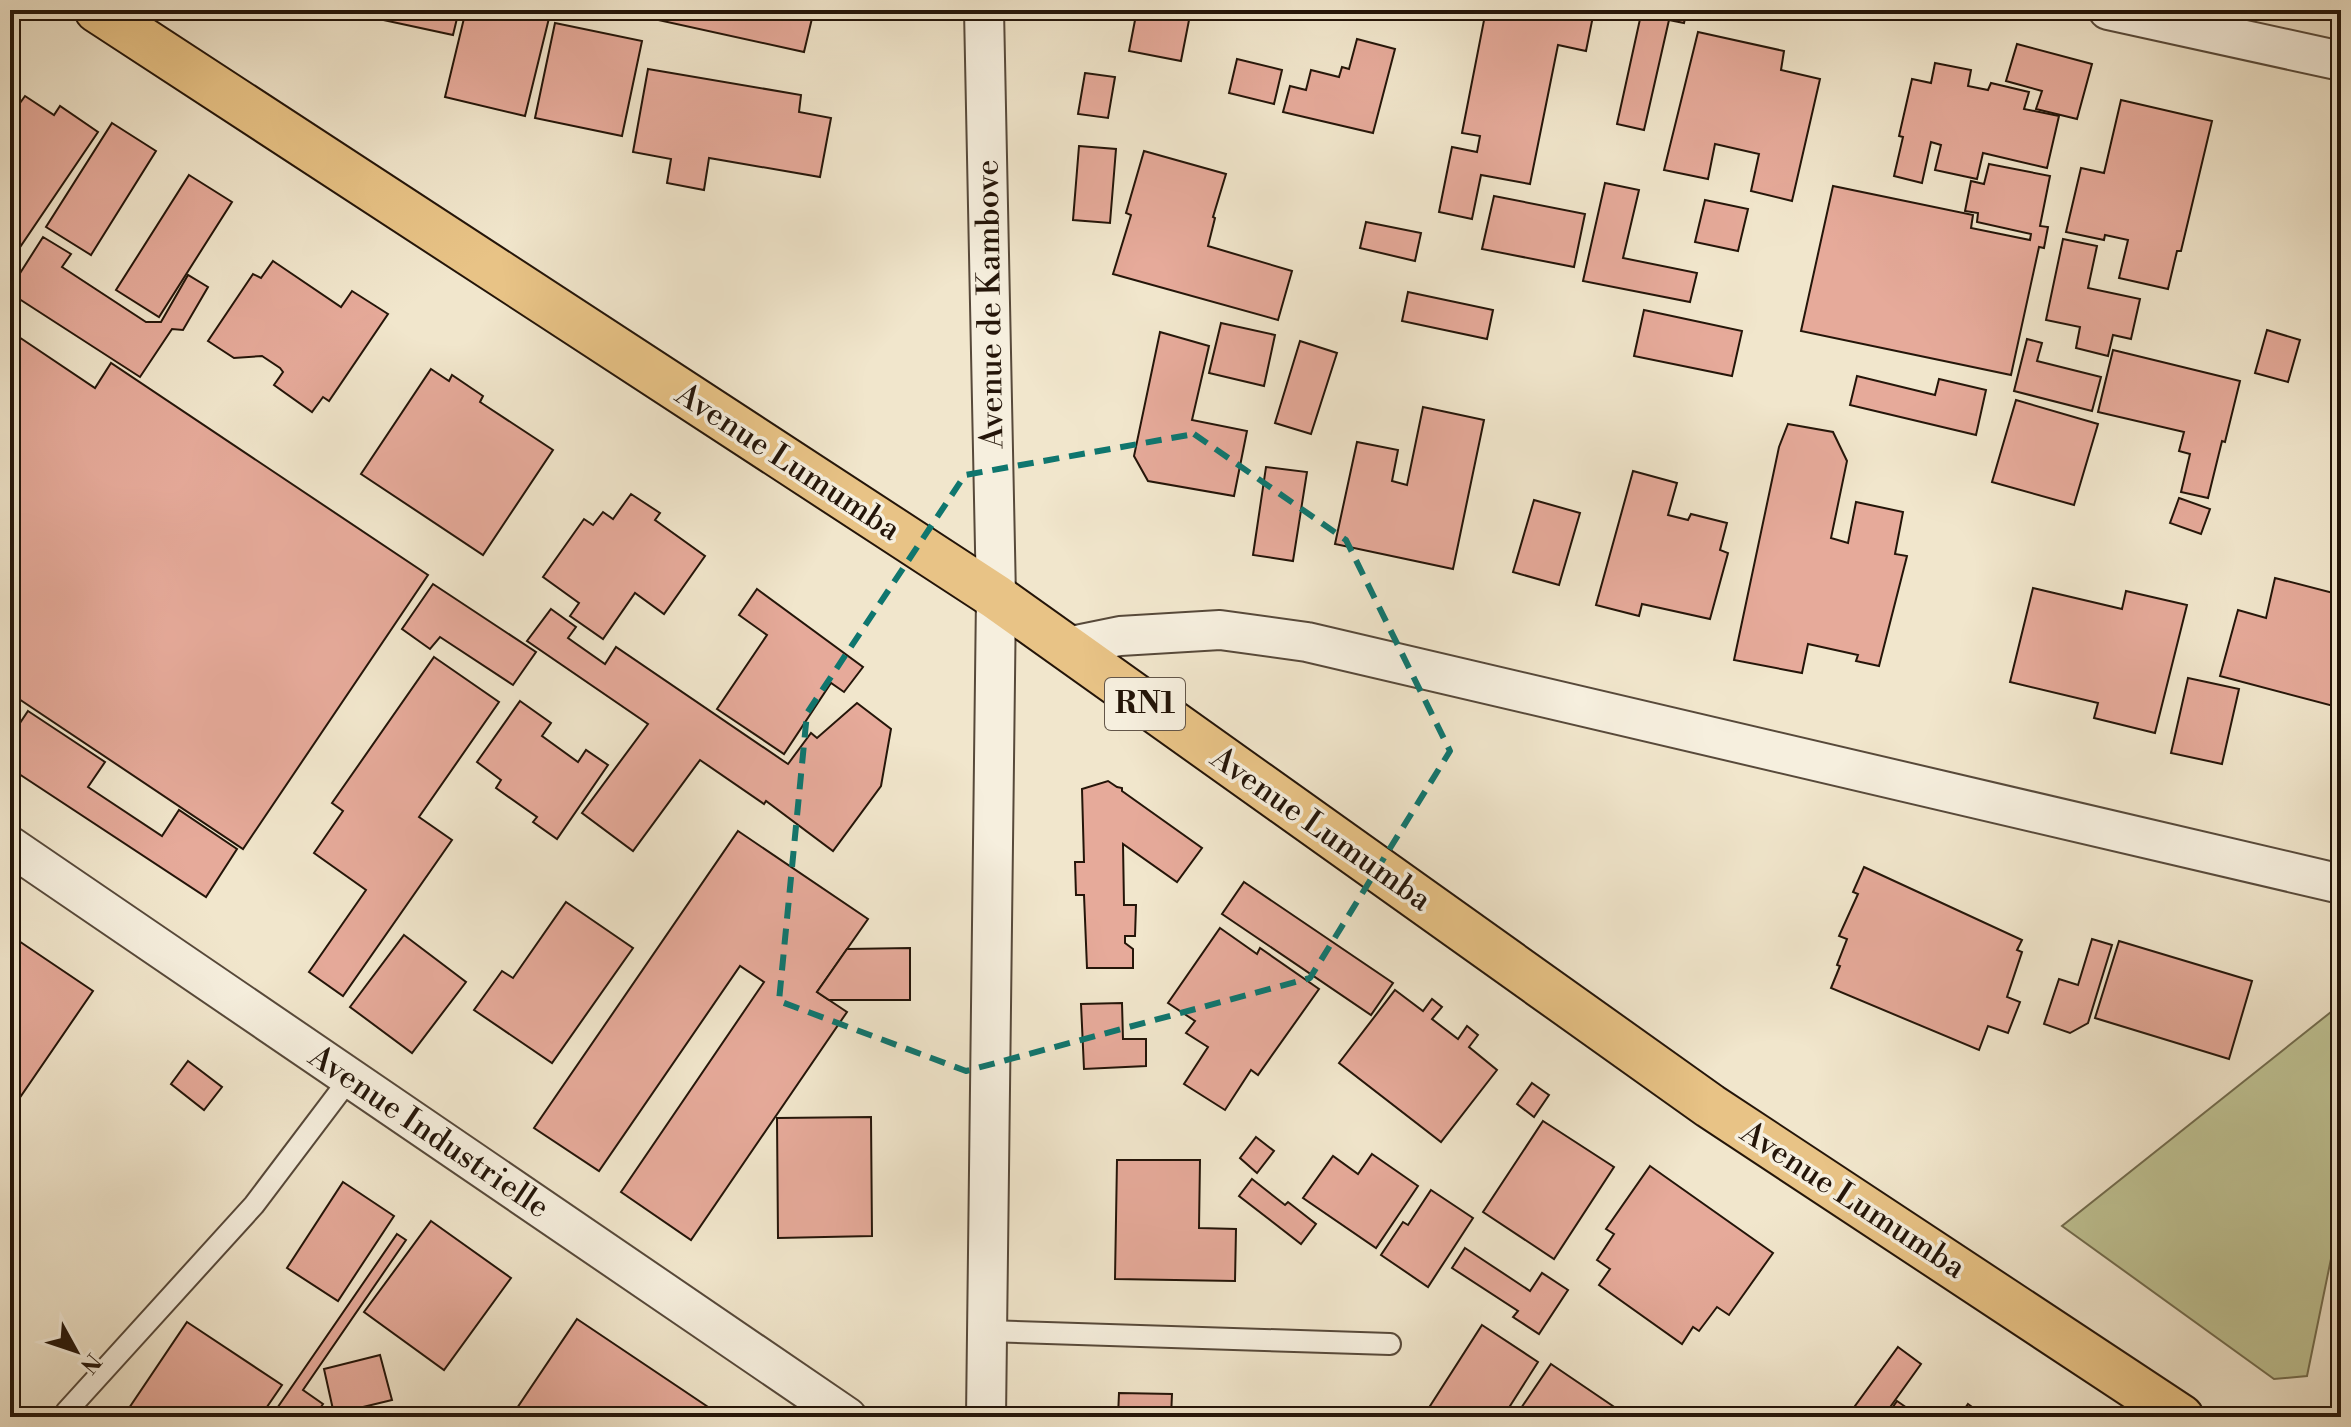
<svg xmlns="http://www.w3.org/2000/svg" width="2351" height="1427" viewBox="0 0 2351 1427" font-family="'Libre Bodoni',serif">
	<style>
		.green { fill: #bfc394; stroke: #726c4e; stroke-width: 2 }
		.building { fill: #e6aa9a; stroke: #241509; stroke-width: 2 }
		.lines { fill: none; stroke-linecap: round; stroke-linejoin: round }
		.service-casing { stroke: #57493a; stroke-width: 24 }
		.minor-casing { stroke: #57493a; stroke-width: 42 }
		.trunk-casing { stroke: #241509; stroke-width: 48 }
		.service { stroke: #f6efde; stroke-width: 20 }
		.minor { stroke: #f6efde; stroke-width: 38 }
		.trunk { stroke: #e8c386; stroke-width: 44 }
		.marked { fill: none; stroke: #0f766e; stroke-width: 6; stroke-dasharray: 16 10; stroke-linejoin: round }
		.labels { text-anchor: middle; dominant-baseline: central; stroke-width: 7; stroke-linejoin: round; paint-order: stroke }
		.shield { fill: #f6efde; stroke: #635649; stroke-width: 2 }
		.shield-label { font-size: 30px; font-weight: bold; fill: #241509 }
		.street-label { font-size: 32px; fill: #241509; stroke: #f6efde }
	</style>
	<rect width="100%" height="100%" fill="#f1e6cc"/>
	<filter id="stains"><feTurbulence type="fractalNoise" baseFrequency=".0025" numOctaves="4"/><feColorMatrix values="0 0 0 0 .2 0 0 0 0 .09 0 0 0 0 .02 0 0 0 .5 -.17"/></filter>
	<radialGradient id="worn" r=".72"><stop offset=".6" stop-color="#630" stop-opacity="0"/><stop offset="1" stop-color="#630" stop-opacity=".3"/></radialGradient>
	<path class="green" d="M2341,1004V1210L2307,1376L2274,1379L2062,1226Z"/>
	<g class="building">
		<path d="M376,10H459L453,35L374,18Z"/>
		<path d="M466,10H551L525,116L445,97Z"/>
		<path d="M632,10H814L804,52L631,14Z"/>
		<path d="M1137,10H1191L1181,61L1129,51Z"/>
		<path d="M1486,10L1518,13L1519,10L1594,11L1586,51L1558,45L1530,184L1481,175L1472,219L1439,212L1452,147L1477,152L1480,136L1462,133Z"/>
		<path d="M1642,10H1687L1684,23L1669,20L1644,130L1617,124Z"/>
		<path d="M555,23L642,41L622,136L535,118Z"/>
		<path d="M1698,32L1784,51L1781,70L1820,79L1792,201L1751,191L1759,154L1715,144L1708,179L1664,170Z"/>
		<path d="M1357,39L1395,49L1373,133L1283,112L1290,86L1306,90L1311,70L1339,77L1342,67L1349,69Z"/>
		<path d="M2017,44L2092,64L2077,119L2036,109L2042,91L2006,81Z"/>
		<path d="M1237,59L1282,70L1274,104L1229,93Z"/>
		<path d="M1935,63L1971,70L1968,86L1988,90L1991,83L2029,92L2024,109L2059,116L2047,168L1983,153L1977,179L1935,170L1941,145L1931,142L1922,183L1894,176L1903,137L1899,136L1912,79L1931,83Z"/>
		<path d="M648,69L801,95L799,112L831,118L820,177L709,158L704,190L667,183L671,159L633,152Z"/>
		<path d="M1085,73L1115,77L1108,118L1078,114Z"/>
		<path d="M25,96L54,115L60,106L98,132L10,262V117Z"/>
		<path d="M2121,100L2212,121L2181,251H2177L2168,289L2119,278L2128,240L2105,235L2104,240L2066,232L2081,168L2104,173Z"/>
		<path d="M112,123L156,151L91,255L46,227Z"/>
		<path d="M1079,146L1116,149L1110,223L1073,220Z"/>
		<path d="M1144,151L1226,174L1213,217L1215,218L1208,246L1292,271L1278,320L1113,274L1131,215L1126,213Z"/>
		<path d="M1989,164L2050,176L2040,226L2048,227L2044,248L2039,247L2011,375L1801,331L1833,186L1973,215L1971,228L2030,240L2031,234L1977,222L1978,213L1965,211L1971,181L1984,184Z"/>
		<path d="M189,175L232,202L159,317L116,290Z"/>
		<path d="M1605,183L1639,190L1623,258L1697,273L1690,302L1583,281Z"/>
		<path d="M1494,196L1585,214L1574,267L1482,249Z"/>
		<path d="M1705,200L1748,209L1738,251L1695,242Z"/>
		<path d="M1366,222L1421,233L1415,261L1360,248Z"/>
		<path d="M43,237L71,254L62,267L146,322H161L188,275L208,287L183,330L172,329L140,377L10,293V289Z"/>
		<path d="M2063,239L2097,246L2088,288L2140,299L2131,339L2113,335L2108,356L2076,348L2080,327L2046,320Z"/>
		<path d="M273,261L341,307L352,291L388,314L329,401L323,397L312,412L274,385L283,372L280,368L262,356L234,358L208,341L253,274L261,278Z"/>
		<path d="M1408,292L1493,310L1487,339L1402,321Z"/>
		<path d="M1644,310L1742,331L1732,376L1634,356Z"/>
		<path d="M1221,323L1275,335L1264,386L1209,373Z"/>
		<path d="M2267,330L2300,340L2288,382L2255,373Z"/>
		<path d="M10,331L95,388L111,363L428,575L243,849L10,693Z"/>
		<path d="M1160,332L1209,346L1192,420L1247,431L1234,496L1148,481L1134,456Z"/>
		<path d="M2027,339L2042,343L2037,361L2101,377L2092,411L2014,391Z"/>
		<path d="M1300,341L1337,353L1311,434L1275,423Z"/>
		<path d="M2113,350L2240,381L2225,442L2222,441L2208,498L2181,492L2190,454L2179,451L2184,432L2098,412Z"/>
		<path d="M431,369L449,381L452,375L483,396L480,402L553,450L483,555L361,474Z"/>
		<path d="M1857,376L1935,395L1939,379L1986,390L1976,435L1850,405Z"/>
		<path d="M2016,400L2098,424L2074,505L1992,482Z"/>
		<path d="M1423,407L1484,420L1453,569L1335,544L1357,442L1398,450L1392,481L1407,485Z"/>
		<path d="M1788,424L1833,432L1847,461L1831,538L1848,543L1856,502L1903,512L1895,554L1907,556L1879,666L1856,661L1858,655L1808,644L1802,673L1734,660L1779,447Z"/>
		<path d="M1266,467L1307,472L1293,561L1253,555Z"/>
		<path d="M1633,471L1677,483L1668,515L1688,520L1691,514L1727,523L1720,550L1728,553L1710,619L1642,604L1639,616L1596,605Z"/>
		<path d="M631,494L660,513L655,520L705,556L664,614L635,593L603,639L570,616L579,603L543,577L584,519L593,525L603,512L613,519Z"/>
		<path d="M2179,498L2210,509L2201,534L2170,523Z"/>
		<path d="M1534,500L1580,513L1559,585L1513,572Z"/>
		<path d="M2275,578L2341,595V708L2220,676L2238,610L2266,618Z"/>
		<path d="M433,584L536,652L513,685L440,637L430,649L402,629Z"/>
		<path d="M2033,588L2122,609L2126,591L2187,605L2155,733L2094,718L2098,703L2010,682Z"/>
		<path d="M757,589L863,667L844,692L831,683L784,754L717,709L767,635L739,615Z"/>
		<path d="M551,609L576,627L568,638L605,664L616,647L788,764L811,733L817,738L857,703L891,729L881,786L833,851L766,801L764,804L700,760L633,851L582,813L648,724L527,641Z"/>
		<path d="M434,657L499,702L419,817L452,840L343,996L309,972L366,890L314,853L343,811L332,803Z"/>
		<path d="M2188,678L2239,689L2222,764L2171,753Z"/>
		<path d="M520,701L551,723L542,736L578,762L586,750L608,765L557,839L533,822L537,817L496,788L501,780L477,762Z"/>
		<path d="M28,711L105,762L88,787L162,836L179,810L237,849L206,897L10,768V738Z"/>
		<path d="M1108,781L1117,787L1122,788V791L1202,848L1177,882L1123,844L1124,905H1136L1135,936H1125V943L1133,949V968H1087L1084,895H1076L1075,862H1084L1082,789Z"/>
		<path d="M738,831L868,919L817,992L847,1012L691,1240L621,1192L764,982L740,966L599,1171L534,1128Z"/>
		<path d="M1864,867L2022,940L2017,950L2022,952L2007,997L2020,1002L2008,1033L1988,1026L1979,1050L1831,988L1840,966L1837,965L1847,939L1839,936L1858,894L1853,892Z"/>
		<path d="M1244,882L1393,983L1371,1015L1222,914Z"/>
		<path d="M566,902L633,948L552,1063L474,1010L502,971L513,978Z"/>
		<path d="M1220,928L1257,954L1260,948L1319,989L1258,1075L1251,1070L1225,1110L1184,1084L1208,1047L1186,1033L1195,1021L1168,1003Z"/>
		<path d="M10,935L93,991L10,1112Z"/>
		<path d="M404,935L466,982L412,1053L350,1007Z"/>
		<path d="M2092,939L2112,945L2088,1023L2070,1033L2044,1024L2059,979L2078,985Z"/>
		<path d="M2119,941L2252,981L2229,1059L2095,1018Z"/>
		<path d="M910,948V1000H829L817,992L847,949Z"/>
		<path d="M1395,990L1423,1011L1432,999L1442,1007L1432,1019L1458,1039L1467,1026L1478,1035L1469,1047L1497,1070L1441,1142L1339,1063Z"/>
		<path d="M1122,1003L1123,1039H1146V1066L1084,1069L1081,1004Z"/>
		<path d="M188,1061L222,1087L204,1110L171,1084Z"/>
		<path d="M1532,1083L1549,1095L1534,1117L1517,1104Z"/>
		<path d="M871,1117L872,1236L778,1238L777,1118Z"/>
		<path d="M1543,1121L1614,1167L1554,1259L1483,1212Z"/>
		<path d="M1256,1137L1274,1151L1257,1173L1240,1158Z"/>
		<path d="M1372,1154L1418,1186L1376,1248L1303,1198L1333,1156L1358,1174Z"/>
		<path d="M1117,1160H1200L1199,1228L1236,1229L1235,1281L1115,1279Z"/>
		<path d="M1650,1166L1773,1253L1729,1315L1717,1307L1699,1331L1693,1327L1682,1344L1599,1285L1610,1269L1597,1260L1614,1234L1606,1229Z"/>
		<path d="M1252,1179L1285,1205L1288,1202L1316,1224L1301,1244L1239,1196Z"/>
		<path d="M343,1182L394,1216L338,1301L287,1268Z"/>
		<path d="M1431,1190L1473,1218L1428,1287L1381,1255L1403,1222L1408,1225Z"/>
		<path d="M431,1221L511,1278L444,1370L364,1312Z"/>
		<path d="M397,1234L406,1240L303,1390L323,1404L314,1417H271Z"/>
		<path d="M1465,1248L1530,1291L1542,1273L1568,1290L1539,1334L1513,1317L1518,1311L1452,1268Z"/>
		<path d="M577,1319L723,1417H511Z"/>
		<path d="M187,1322L282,1385L260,1417H123Z"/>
		<path d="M1482,1325L1538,1362L1503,1417H1423Z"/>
		<path d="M1898,1347L1921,1364L1883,1417H1847Z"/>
		<path d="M380,1355L392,1400L334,1414L324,1369Z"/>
		<path d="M1551,1364L1629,1417H1515Z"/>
		<path d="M1119,1393L1172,1394L1171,1417H1118Z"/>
		<path d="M1897,1401L1920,1417H1886Z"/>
		<path d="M1968,1404L1986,1417H1959Z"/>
	</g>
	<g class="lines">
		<defs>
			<g id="service">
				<path d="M987,1331L1390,1344"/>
				<path d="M66,1412L254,1205L350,1078"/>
			</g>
			<g id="minor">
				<path d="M984,10L996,597L986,1417"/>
				<path d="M2108,10L2341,61"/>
				<path d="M1066,647L1120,636L1220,630L1307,642L2341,884"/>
				<path d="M10,846L847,1417"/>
			</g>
			<path id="trunk" d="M97,10L996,597L1710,1106L2181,1417"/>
		</defs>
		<use href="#service" class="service-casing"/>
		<use href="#minor" class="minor-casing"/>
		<use href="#trunk" class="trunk-casing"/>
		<use href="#service" class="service"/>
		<use href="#minor" class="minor"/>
		<use href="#trunk" class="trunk"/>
	</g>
	<path class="marked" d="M1194,434L1346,540L1450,751L1310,978L966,1071L779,1001L807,713L965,475Z"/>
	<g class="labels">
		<rect class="shield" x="1105" y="678" width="80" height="52" rx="6"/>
		<g class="shield-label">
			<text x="1145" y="704">RN1</text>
		</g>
		<g class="street-label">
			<text transform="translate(990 304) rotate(-91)">Avenue de Kambove</text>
			<text transform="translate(788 462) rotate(33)">Avenue Lumumba</text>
			<text transform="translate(1321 829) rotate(35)">Avenue Lumumba</text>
			<text transform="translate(429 1132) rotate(34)">Avenue Industrielle</text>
			<text transform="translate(1853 1200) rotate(33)">Avenue Lumumba</text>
		</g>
	</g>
	<rect width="2351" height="1427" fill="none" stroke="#f1e6cc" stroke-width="40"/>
	<rect x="12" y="12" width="2327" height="1403" fill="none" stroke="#241509" stroke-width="4"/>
	<rect x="20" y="20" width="2311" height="1387" fill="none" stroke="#241509" stroke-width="2"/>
	<g transform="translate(76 1351) rotate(130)" stroke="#f6efde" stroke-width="6" paint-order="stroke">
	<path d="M0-6L14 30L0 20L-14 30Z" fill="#241509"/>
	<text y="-12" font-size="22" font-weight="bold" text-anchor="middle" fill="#241509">N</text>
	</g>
	<rect width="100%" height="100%" filter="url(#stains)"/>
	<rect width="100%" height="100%" fill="url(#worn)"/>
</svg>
